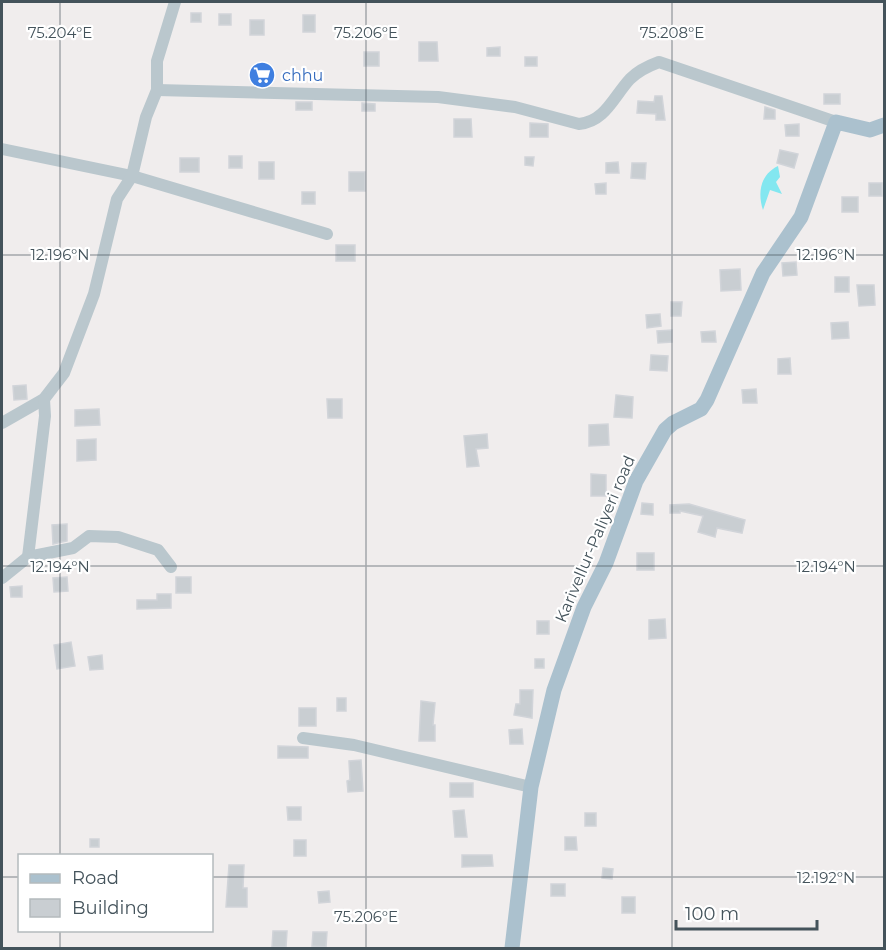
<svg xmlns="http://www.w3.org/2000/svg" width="886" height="950" viewBox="0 0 886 950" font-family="Montserrat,sans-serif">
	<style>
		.water { fill: #83e7f0 }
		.building { fill: #c9ced2; stroke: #d1d4d9; stroke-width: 1.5 }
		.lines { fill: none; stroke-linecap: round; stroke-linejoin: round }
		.minor { stroke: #bac7cd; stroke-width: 12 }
		.major { stroke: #abc1ce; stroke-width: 15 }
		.ticks { fill: none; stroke: #44535b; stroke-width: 1.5; stroke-opacity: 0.45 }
		.labels { text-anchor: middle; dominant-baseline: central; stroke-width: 4.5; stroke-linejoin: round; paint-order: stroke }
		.shop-label { font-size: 16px; fill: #366cbe; stroke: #fff; text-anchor: start }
		.street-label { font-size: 16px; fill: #44535b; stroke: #fff }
		.ticks-label { font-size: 15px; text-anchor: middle; fill: #44535b; stroke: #fff; stroke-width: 4.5; stroke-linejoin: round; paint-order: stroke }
	</style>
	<rect width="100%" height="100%" fill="#f0eded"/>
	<path class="water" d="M778,166L780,177L776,182L782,194L770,190L763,210C757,192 761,174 778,166Z"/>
	<g class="building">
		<rect x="191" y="13" width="10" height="9"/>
		<rect x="219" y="14" width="12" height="11"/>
		<rect x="303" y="15" width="12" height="17"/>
		<rect x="250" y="20" width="14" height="15"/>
		<path d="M419,42H437L438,61H419Z"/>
		<path d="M500,47V56H487V48Z"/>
		<rect x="364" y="52" width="15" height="14"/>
		<rect x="525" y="57" width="12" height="9"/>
		<rect x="824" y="94" width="16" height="10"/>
		<path d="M655,96H662L665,120H656V114L637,113L638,101L654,102Z"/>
		<rect x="296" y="102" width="16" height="8"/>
		<path d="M362,103L375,104V111H362Z"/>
		<path d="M765,107L775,110V119H764Z"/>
		<path d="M454,119H471L472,137H454Z"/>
		<path d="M530,123L548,124V137H530Z"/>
		<path d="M799,124V136H786L785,125Z"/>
		<path d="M780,150L798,154L794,168L777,163Z"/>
		<rect x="229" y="156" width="13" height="12"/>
		<path d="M525,157H534L533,166L525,165Z"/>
		<rect x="180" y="158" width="19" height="14"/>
		<rect x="259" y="162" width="15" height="17"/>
		<path d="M618,162L619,173H606V163Z"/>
		<path d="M632,163H646L645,179L631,178Z"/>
		<rect x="349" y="172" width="16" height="19"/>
		<path d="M606,183V194H596L595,184Z"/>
		<rect x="869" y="183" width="13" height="13"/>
		<rect x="302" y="192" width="13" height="12"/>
		<rect x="842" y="197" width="16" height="15"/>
		<rect x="336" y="245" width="19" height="16"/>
		<path d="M796,262L797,275L783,276L782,263Z"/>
		<path d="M740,269L741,290L721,291L720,270Z"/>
		<rect x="835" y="277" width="14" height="15"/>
		<path d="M857,285H874L875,305L859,306Z"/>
		<path d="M671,302H682L681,316H671Z"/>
		<path d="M660,314L661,326L647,328L646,315Z"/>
		<path d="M848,322L849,338L832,339L831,323Z"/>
		<path d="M672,330V342L658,343L657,331Z"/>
		<path d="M715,331L716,342H702L701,332Z"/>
		<path d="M651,355L668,356L667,371L650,370Z"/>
		<path d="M790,358L791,374H778V359Z"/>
		<path d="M26,385L27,399L14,400L13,386Z"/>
		<path d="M756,389L757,403H743L742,390Z"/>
		<path d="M616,395L633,397L632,418L614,417Z"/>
		<path d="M327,399H342V418H328Z"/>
		<path d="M99,409L100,425L75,426V410Z"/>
		<path d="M608,424L609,445L589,446V425Z"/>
		<path d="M487,434L488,448L476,449L479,466L467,467L464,436Z"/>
		<path d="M96,439V460L77,461V440Z"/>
		<path d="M591,474L606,475V496H591Z"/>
		<path d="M642,503L653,504V515L641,514Z"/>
		<path d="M689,504L745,520L742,533L717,528L715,537L698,532L703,516L680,511V513H670V505Z"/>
		<path d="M67,524V541L53,544L52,525Z"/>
		<rect x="637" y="553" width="17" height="17"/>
		<path d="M67,577L68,591L54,592L53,578Z"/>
		<rect x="176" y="577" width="15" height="16"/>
		<path d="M22,586V597H11L10,587Z"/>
		<path d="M157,594H171V608L137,609V600H157Z"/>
		<path d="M665,619L666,638L649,639V620Z"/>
		<rect x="537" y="621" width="12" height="13"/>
		<path d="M71,642L75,666L57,669L54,645Z"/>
		<path d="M102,655L103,669L90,670L88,657Z"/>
		<rect x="535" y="659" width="9" height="9"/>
		<path d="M520,690H533L532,718L514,715L516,704H520Z"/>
		<rect x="337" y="698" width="9" height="13"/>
		<path d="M421,701L435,703L433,725H435V741H419Z"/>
		<rect x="299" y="708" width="17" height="18"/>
		<path d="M522,729L523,744H510L509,730Z"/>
		<path d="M278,746L308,747V758H278Z"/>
		<path d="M361,760L363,791L348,792L347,781L350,780L349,761Z"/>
		<rect x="450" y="783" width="23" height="14"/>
		<path d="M287,807H301V820H288Z"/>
		<path d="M464,810L467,837H455L453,811Z"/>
		<rect x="585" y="813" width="11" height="13"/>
		<path d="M565,837H576L577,850H565Z"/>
		<rect x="90" y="839" width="9" height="8"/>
		<rect x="294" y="840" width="12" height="16"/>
		<path d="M462,855H492L493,866L462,867Z"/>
		<path d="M229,865H244L243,888H247V907H226Z"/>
		<path d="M603,868L613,869L612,879L602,878Z"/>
		<rect x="551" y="884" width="14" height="12"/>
		<path d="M329,891L330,902L319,903L318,892Z"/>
		<rect x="622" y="897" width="13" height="16"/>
		<path d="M273,931H287L286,947H272Z"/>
		<path d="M313,932H327L326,947L312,946Z"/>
	</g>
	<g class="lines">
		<g class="minor">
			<path d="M157,90L438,97L515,107L579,124C605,122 614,96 630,79C639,70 648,66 659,62L836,122"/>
			<path d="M2,149L132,176L327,234"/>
			<path d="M2,423L44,399L64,373L94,294L117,199L132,176L146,117L157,90V61L175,2"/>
			<path d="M28,557L45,416L44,399"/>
			<path d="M2,578L28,557L73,548L89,536L118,537L158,550L171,567"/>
			<path d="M303,738L354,745L531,787"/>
		</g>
		<path class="major" d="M512,948L531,787L554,690L584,607L606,563L636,481L665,430L673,423L701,409L707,400L763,273L801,217L836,122L870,130L884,125"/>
	</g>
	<path class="ticks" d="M60,2V856M366,2V948M672,2V948M2,255H884M2,566H884M2,877H20M212,877H884M60,930V948"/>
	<defs>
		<symbol id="supermarket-disc" viewBox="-11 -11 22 22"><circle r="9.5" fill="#3f7fe0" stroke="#fff"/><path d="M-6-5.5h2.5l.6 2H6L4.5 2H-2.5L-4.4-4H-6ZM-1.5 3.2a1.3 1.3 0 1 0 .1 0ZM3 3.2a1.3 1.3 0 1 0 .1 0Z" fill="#fff"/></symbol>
	</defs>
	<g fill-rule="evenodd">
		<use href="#supermarket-disc" x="247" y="60" width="30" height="30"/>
	</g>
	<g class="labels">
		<g class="shop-label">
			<text x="282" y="75">chhu</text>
		</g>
		<g class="street-label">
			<text transform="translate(595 539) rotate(-67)">Karivellur-Paliyeri road</text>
		</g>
	</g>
	<g class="ticks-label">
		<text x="60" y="38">75.204°E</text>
		<text x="366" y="38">75.206°E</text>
		<text x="672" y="38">75.208°E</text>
		<text x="60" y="260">12.196°N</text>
		<text x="826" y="260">12.196°N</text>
		<text x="60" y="572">12.194°N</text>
		<text x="826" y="572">12.194°N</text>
		<text x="826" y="883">12.192°N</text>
		<text x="366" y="922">75.206°E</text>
	</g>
	<rect width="886" height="950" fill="none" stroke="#44535b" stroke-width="6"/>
	<rect x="18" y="854" width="195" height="78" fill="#ffffff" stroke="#b4babd" stroke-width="1.5"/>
	<rect x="30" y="874" width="30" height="9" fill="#abc1ce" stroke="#b4babd" stroke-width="1.5"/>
	<text x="72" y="884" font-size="18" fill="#44535b">Road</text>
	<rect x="30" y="899" width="30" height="18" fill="#c9ced2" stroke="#b4babd" stroke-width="1.5"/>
	<text x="72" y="914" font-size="18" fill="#44535b">Building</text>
	<path d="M676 920v9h141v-9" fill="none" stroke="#44535b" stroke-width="3"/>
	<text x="685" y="920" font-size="18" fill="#44535b" stroke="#ffffff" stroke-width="4.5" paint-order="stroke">100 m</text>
</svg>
